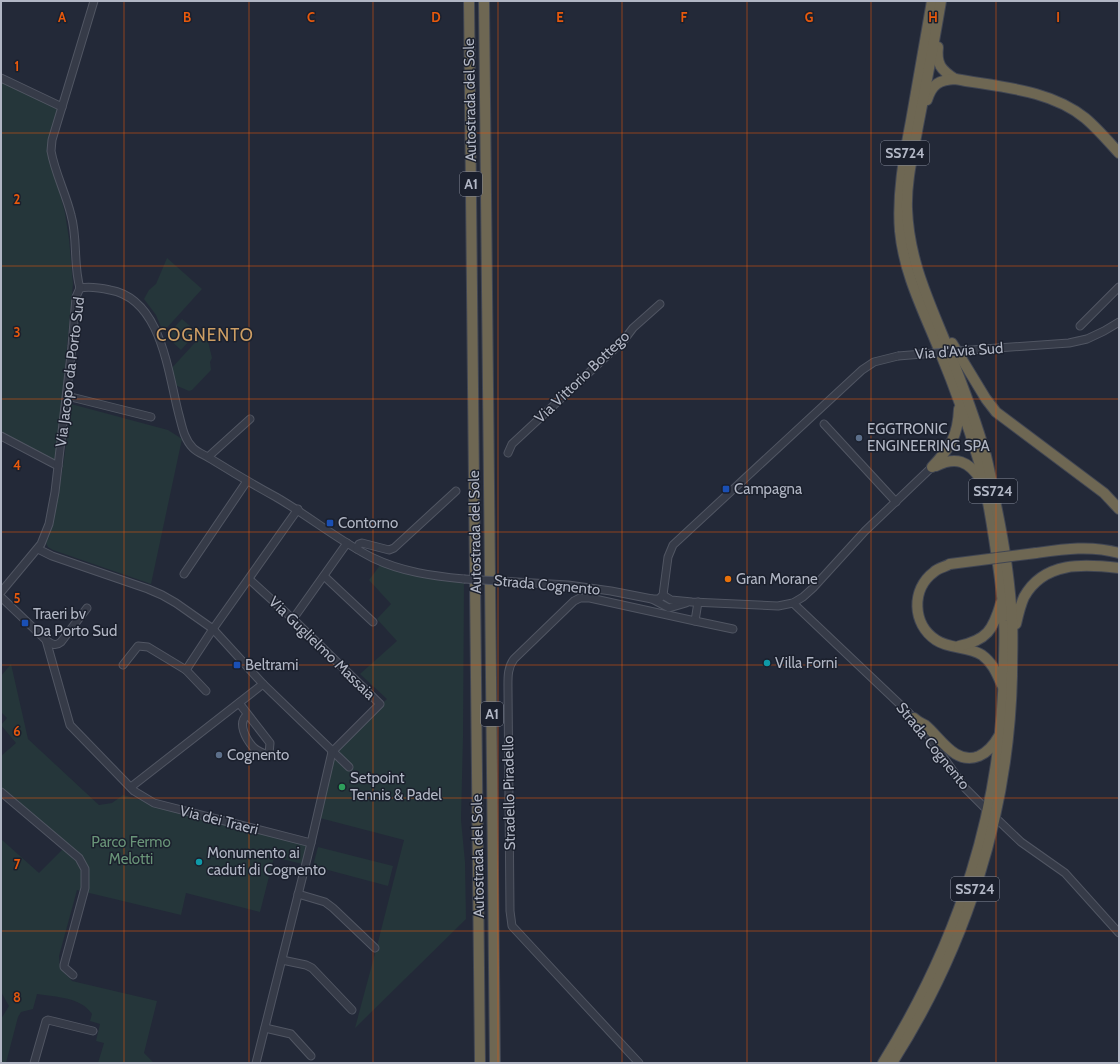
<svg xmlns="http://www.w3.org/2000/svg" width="1120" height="1064" viewBox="0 0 1120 1064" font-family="Cabin,sans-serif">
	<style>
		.green { fill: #25363a }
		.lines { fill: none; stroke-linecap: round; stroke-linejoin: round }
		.minor-casing { stroke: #515663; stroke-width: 9 }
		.highway-casing { stroke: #414653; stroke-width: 12 }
		.minor { stroke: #363b48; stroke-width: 7 }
		.highway { stroke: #6e6753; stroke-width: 10 }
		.minor-bridge-casing { stroke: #515663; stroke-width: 9; stroke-linecap: butt }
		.highway-bridge-casing { stroke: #414653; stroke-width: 12; stroke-linecap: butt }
		.minor-bridge { stroke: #363b48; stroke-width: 7 }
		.highway-bridge { stroke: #6e6753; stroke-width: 10 }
		.grid { fill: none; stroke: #e8590c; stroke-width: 1; stroke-opacity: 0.55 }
		.service-dot { fill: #5c6f8a; stroke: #1b202d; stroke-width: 1.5 }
		.transit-dot { fill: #1a4fb4; stroke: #1b202d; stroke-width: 1.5 }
		.food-dot { fill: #e8710a; stroke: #1b202d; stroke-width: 1.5 }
		.culture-dot { fill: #0f9aa8; stroke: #1b202d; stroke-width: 1.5 }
		.leisure-dot { fill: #2e9e5b; stroke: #1b202d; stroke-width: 1.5 }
		.labels { text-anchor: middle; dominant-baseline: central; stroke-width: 3; stroke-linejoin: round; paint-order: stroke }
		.shield { fill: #1b202d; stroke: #848997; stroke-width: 1 }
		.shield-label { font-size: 14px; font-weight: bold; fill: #b1b6c4 }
		.street-label { font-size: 15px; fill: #b1b6c4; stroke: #1b202d }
		.poi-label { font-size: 15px; fill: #b1b6c4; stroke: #1b202d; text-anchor: start }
		.park-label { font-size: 15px; fill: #699478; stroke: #1b202d }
		.quarter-label { font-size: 17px; letter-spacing: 1px; fill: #cd9e64; stroke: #1b202d }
		.grid-label { font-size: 13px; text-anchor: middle; font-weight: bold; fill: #e8590c; stroke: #1b202d; stroke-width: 3; stroke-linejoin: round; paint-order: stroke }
	</style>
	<rect width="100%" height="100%" fill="#232938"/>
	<g class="green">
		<path d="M1,80L60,108L52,164L65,213L69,239L73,284L56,461L1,432Z"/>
		<path d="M167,258L202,289L163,332L156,315L144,299L149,290L156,284Z"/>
		<path d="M182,319L197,332L181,350L166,336Z"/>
		<path d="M202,335L208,341L212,358L210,362L211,370L192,390L189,391L175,385L170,370Z"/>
		<path d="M71,404L168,430L182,439L151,584L53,550L48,547L46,543C53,529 55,511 58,495C64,465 67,435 71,404Z"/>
		<path d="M381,564L464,580L463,738L461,820L465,862L466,919L355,1028L377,946L404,840L316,817L332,751L387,699L360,674L397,641L377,619L391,604L369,580Z"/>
		<path d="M11,664L28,739L99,805L112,803L123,795L162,806L307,844L302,864L274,857L260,912L186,893L181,915L77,890L59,956L60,968L72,981L157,1001L144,1053L154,1063H98L104,1043L96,1041L100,1024L90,1021L92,1014C81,997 56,997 37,994L33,1009L21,1012L18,1017L6,1063H1V1019L9,1006L1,992V839L39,873L66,846L1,789V756L16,743L1,725L7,718L1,712V676Z"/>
		<path d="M318,847L393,866L388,886L313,866Z"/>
	</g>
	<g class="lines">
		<defs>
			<g id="minor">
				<path d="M1,78L62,107"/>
				<path d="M80,288C90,286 101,288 110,290C162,299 168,374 179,415C182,426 184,439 193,448C198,453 205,455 211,459C232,472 254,485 276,497C309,516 339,541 373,558C402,572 433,576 464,579"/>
				<path d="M80,288C73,265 78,239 71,215C66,194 55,173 51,151L52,140L94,1"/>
				<path d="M1080,326L1119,287"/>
				<path d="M984,349L1069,343L1087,339L1104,331L1119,322"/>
				<path d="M67,396L151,417"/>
				<path d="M824,424L896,502"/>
				<path d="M1,436L58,466"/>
				<path d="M508,453L512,444L624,340L633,328L660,304"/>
				<path d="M208,457L250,419"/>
				<path d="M38,549L52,556L148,589L162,595L176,603L213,629L263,684L349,767"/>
				<path d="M357,549L359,544L362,543L389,550L394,548L456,491"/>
				<path d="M184,574L247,481"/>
				<path d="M324,576L373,622"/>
				<path d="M249,579L293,619L380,704L332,752"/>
				<path d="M500,581L568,585L611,591L652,599L669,608L686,603"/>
				<path d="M1,592L41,544L49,524L55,492L72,346L76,297L80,288"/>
				<path d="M663,595L671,600L692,602L778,606L793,603L803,597L813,588L865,531L932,467"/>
				<path d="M1,597L46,640L70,725L134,791L154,803L311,843"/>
				<path d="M652,599H659L663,595L668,557L673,545L862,370L874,362L898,356"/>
				<path d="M698,602L695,621L733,629"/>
				<path d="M793,603L909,713L928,735L965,788L984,807"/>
				<path d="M293,619L347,543"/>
				<path d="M46,640C52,644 55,647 61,642L87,608"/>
				<path d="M123,665L138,646L148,647L186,670L206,691"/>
				<path d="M186,670L213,629L298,509"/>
				<path d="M239,703L270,743L269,754L268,755C262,753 257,751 253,747C246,739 237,723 247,715"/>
				<path d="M131,787L263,684"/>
				<path d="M1,792L79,858L85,869V888L64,965V967L73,975"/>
				<path d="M999,821L1021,842L1065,873L1119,933"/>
				<path d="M298,894L325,902L333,908L375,948"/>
				<path d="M282,960L306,965L312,968L352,1010"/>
				<path d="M265,1028L291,1034L311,1056"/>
				<path d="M34,1063L46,1021L48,1020L93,1031"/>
				<path d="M256,1063L311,843L332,752"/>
				<path d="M639,1063L512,926L510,911L508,690C508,679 507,668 514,659L574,601L580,598H590L695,621"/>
			</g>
			<g id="highway">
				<path d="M469,1L480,1063"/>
				<path d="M484,1L495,1063"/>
				<path d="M938,47C936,64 941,70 955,79"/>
				<path d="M927,100C932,84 939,80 955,79C998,87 1049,89 1085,118C1097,128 1108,141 1119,153"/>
				<path d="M952,343L986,399L996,412L1104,493L1119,509"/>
				<path d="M936,466C956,456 969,461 981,480"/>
				<path d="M932,467C950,448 958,436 959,409"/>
				<path d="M1036,553C1064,549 1091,545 1119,553"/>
				<path d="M950,564C945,567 938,568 934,572C911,589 912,624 936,640C949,649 968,646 982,655C993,663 997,674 1002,685"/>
				<path d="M1016,624C1018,615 1020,606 1024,597C1044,561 1084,564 1119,568"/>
				<path d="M959,646C987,640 993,630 1001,603"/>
				<path d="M914,718C917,721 921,723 925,725C940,737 955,766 979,756C988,752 994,745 999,736"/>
				<path d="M883,1063C959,940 1002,810 1004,665C1004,650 1005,635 1004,621C1003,593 998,565 994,538C990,512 986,487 979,462C968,425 955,388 940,352C924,312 904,274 900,231C897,194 904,158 911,121C918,81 925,41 932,1"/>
				<path d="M892,1063C966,947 1009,814 1012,676C1012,657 1013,639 1012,620C1010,581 1004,543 996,505C993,489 990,472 986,456C976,421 963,386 949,351C930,303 909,262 907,209C906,181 913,154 918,126C926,85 934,43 941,1"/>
			</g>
		</defs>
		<use href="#minor" class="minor-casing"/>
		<use href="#highway" class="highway-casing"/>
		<use href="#minor" class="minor"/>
		<use href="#highway" class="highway"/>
		<defs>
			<g id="minor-bridge">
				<path d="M898,356L984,349"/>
				<path d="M464,579L500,581"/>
			</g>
			<path id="highway-bridge" d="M950,564L1036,553"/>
		</defs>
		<use href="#minor-bridge" class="minor-bridge-casing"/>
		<use href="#highway-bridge" class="highway-bridge-casing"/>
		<use href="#minor-bridge" class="minor-bridge"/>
		<use href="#highway-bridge" class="highway-bridge"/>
	</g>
	<path class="grid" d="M124,1V1063M249,1V1063M373,1V1063M498,1V1063M622,1V1063M747,1V1063M871,1V1063M996,1V1063M1,133H1119M1,266H1119M1,399H1119M1,532H1119M1,665H1119M1,798H1119M1,931H1119"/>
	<g class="service-dot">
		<circle cx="859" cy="438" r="4"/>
		<circle cx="219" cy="755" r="4"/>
	</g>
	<g class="transit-dot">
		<rect x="722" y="485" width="8" height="8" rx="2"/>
		<rect x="326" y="519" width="8" height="8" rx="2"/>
		<rect x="21" y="619" width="8" height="8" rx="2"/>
		<rect x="233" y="661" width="8" height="8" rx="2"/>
	</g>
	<circle class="food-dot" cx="728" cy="579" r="4"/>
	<g class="culture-dot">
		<circle cx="767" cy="663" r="4"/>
		<circle cx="199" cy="862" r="4"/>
	</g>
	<circle class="leisure-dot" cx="342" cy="787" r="4"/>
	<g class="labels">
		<g class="shield">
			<rect x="881" y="141" width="48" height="24" rx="3"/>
			<rect x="460" y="172" width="22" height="24" rx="3"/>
			<rect x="969" y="479" width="48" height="24" rx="3"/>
			<rect x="481" y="702" width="22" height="24" rx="3"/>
			<rect x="951" y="877" width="48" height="24" rx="3"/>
		</g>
		<g class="shield-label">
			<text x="905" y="153">SS724</text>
			<text x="471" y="184">A1</text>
			<text x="993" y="491">SS724</text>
			<text x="492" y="714">A1</text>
			<text x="975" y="889">SS724</text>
		</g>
		<g class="street-label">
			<text transform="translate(470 100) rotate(-91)">Autostrada del Sole</text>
			<text transform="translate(959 351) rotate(-4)">Via d'Avia Sud</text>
			<text transform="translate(70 372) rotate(-83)">Via Jacopo da Porto Sud</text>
			<text transform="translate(582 377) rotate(-44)">Via Vittorio Bottego</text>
			<text transform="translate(475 532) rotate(-91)">Autostrada del Sole</text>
			<text transform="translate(547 585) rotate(5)">Strada Cognento</text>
			<text transform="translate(322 648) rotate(44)">Via Guglielmo Massaia</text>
			<text transform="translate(933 746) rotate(51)">Strada Cognento</text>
			<text transform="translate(509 793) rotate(-91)">Stradello Piradello</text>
			<text transform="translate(219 820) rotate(14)">Via dei Traeri</text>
			<text transform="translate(478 856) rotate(-91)">Autostrada del Sole</text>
		</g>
		<g class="poi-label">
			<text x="867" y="429">EGGTRONIC<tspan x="867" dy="17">ENGINEERING SPA</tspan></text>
			<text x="734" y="489">Campagna</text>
			<text x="338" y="523">Contorno</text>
			<text x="736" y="579">Gran Morane</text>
			<text x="33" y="614">Traeri bv<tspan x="33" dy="17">Da Porto Sud</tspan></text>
			<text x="775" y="663">Villa Forni</text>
			<text x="245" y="665">Beltrami</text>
			<text x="227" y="755">Cognento</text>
			<text x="350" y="778">Setpoint<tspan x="350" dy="17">Tennis &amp; Padel</tspan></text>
			<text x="207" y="853">Monumento ai<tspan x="207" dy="17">caduti di Cognento</tspan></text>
		</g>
		<g class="park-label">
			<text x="131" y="842">Parco Fermo<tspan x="131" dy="17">Melotti</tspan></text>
		</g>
		<g class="quarter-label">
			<text x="205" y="335">COGNENTO</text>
		</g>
	</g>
	<g class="grid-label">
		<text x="62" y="22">A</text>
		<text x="187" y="22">B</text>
		<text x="311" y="22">C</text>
		<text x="436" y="22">D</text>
		<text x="560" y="22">E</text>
		<text x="684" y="22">F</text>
		<text x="809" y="22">G</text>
		<text x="933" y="22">H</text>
		<text x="1058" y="22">I</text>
		<text x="17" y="71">1</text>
		<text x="17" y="204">2</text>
		<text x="17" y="337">3</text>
		<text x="17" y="470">4</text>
		<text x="17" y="603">5</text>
		<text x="17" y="736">6</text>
		<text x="17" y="869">7</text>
		<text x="17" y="1002">8</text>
	</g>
	<rect width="1120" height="1064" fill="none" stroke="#b1b6c4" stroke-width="4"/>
</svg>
